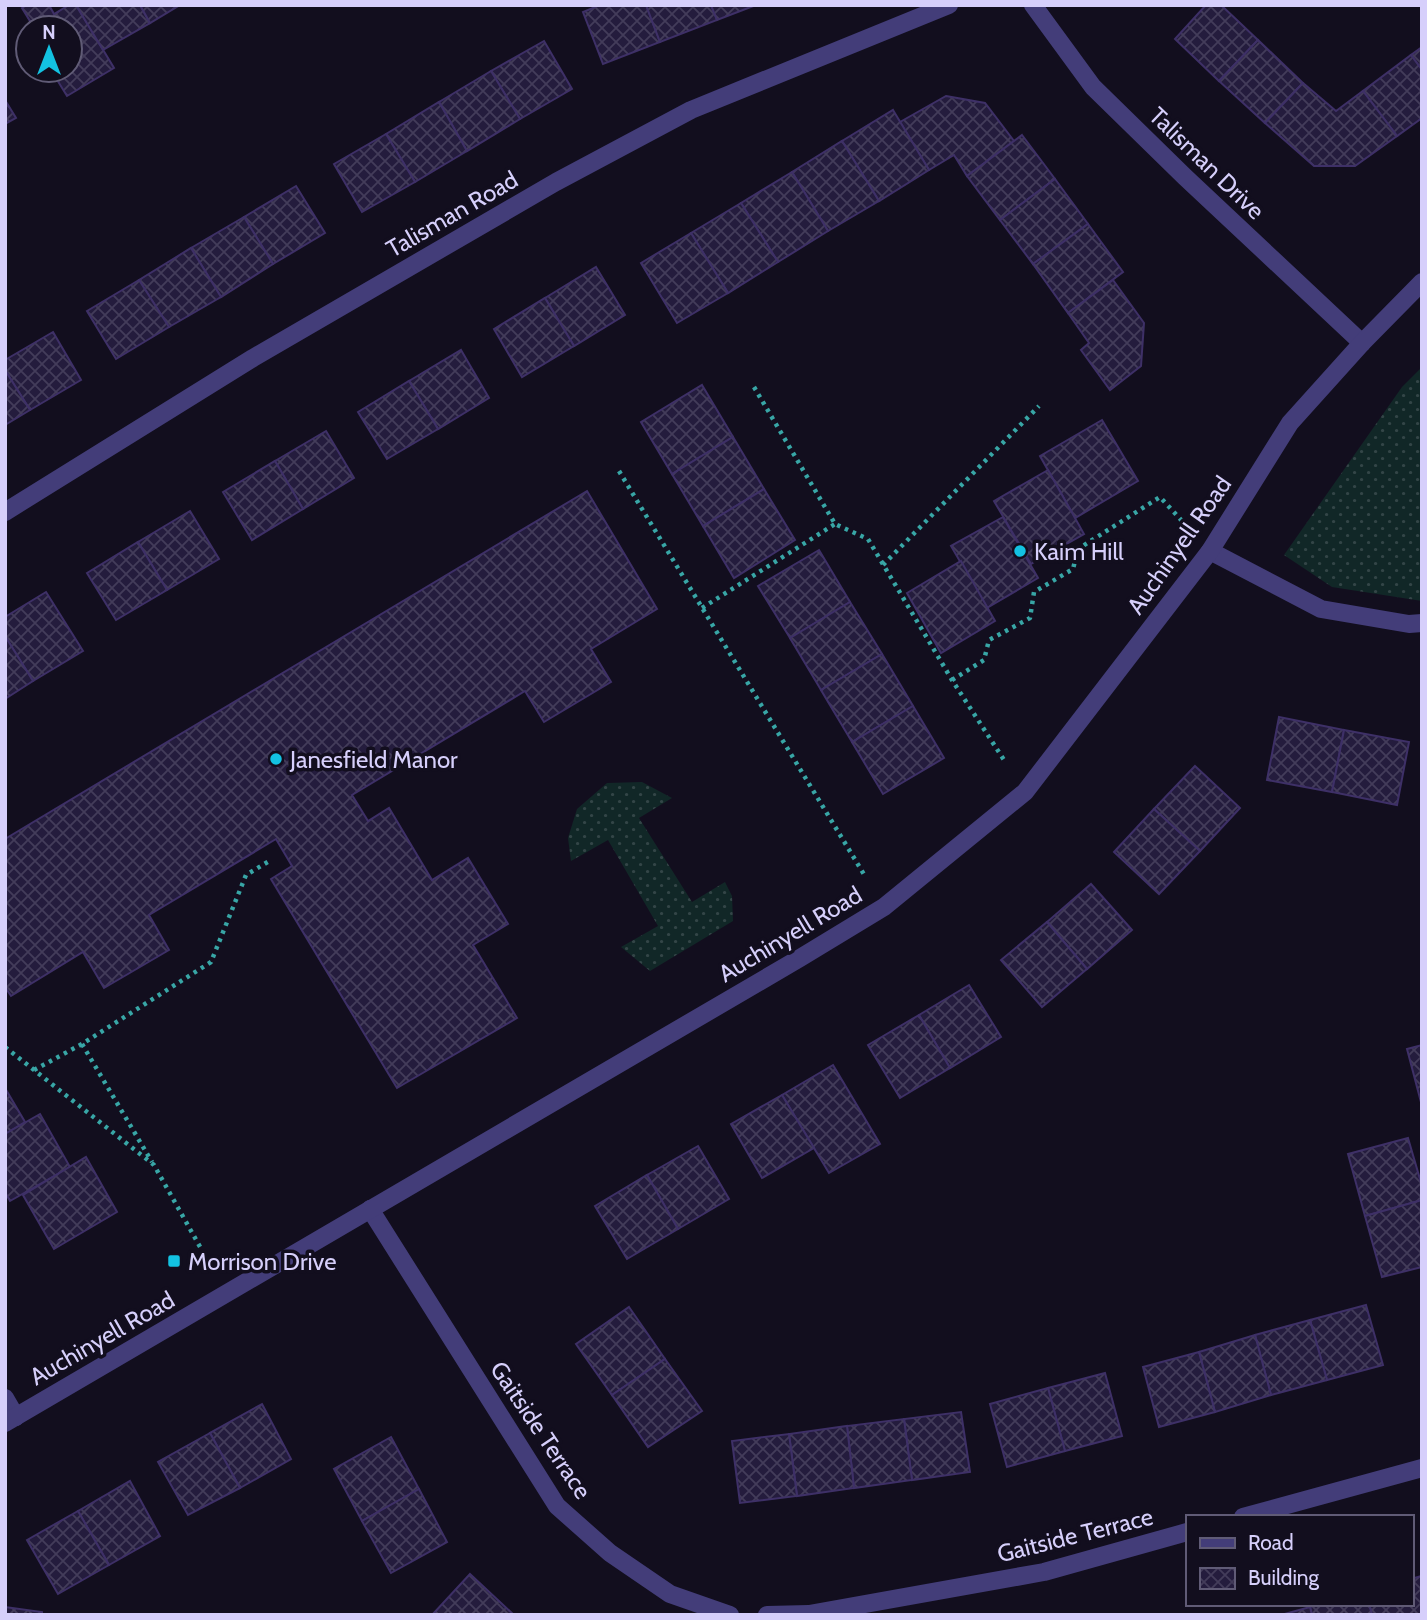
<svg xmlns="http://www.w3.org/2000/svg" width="1427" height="1620" viewBox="0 0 1427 1620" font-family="Cabin,sans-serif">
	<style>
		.grass { fill: url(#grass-dots) }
		.building { fill: url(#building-cross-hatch); stroke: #3e3067; stroke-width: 2 }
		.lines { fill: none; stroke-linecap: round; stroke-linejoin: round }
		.path { stroke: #38a6a6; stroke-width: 4.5; stroke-dasharray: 3.5 5; stroke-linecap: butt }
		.minor { stroke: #433d79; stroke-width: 18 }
		.tertiary { stroke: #433d79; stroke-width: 18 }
		.poi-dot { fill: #13c2e2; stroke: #120e1e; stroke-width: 2.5 }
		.labels { text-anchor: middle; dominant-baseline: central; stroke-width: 7; stroke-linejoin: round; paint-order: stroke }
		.street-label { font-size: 24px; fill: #d6cffb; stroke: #120e1e }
		.poi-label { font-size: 24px; fill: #d6cffb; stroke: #120e1e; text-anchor: start }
	</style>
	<defs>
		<pattern id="grass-dots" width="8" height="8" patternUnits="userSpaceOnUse" patternTransform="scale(1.75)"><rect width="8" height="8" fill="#112727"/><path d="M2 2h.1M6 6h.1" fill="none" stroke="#334547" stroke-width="1.8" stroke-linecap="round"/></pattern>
		<pattern id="building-cross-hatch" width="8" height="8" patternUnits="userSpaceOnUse" patternTransform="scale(1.75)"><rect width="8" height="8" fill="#241c3d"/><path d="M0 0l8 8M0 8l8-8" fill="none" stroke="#433c5a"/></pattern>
	</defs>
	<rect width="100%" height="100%" fill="#120e1e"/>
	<g class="grass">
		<path d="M1422,367V601L1332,587L1284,555L1402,387Z"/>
		<path d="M642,782L672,798L639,818L692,902L725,882L732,896L733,921L650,971L621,947L658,926L608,840L571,861L568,838L577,809L607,783Z"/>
	</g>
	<g class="building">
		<path d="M27,5H49L54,14L69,5H76L114,68L67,96L51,70H70V28H30L33,26L22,8Z"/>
		<path d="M76,5H140L150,23L103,50Z"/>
		<path d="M140,5H180L150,23Z"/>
		<path d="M600,5H646L660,42L603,64L583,12Z"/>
		<path d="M646,5H711L717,20L660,42Z"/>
		<path d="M711,5H756L717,20Z"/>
		<path d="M1206,5H1221L1258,40L1219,81L1175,39Z"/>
		<path d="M1258,40L1303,83L1265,123L1219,81Z"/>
		<path d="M544,41L572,89L520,119L491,71Z"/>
		<path d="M1422,47V70L1411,55Z"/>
		<path d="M1411,55L1422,70V118L1397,136L1363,91Z"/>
		<path d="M491,71L520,119L467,151L439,102Z"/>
		<path d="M1303,83L1336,111L1363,91L1397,136L1355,166H1314L1265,123Z"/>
		<path d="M946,96L985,103L1014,141L967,176L954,155L929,170L900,122Z"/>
		<path d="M5,100L16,118L5,124Z"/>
		<path d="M439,102L467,151L415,182L386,134Z"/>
		<path d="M893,110L929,170L879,201L842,141Z"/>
		<path d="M386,134L415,182L362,212L334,164Z"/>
		<path d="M1022,135L1055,179L1000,220L967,176Z"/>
		<path d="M842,141L879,201L828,231L792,172Z"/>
		<path d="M792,172L828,231L778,262L741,203Z"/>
		<path d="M1055,179L1088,224L1033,264L1000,220Z"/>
		<path d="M296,186L325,233L273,264L244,217Z"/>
		<path d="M741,203L778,262L728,293L691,233Z"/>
		<path d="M244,217L273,264L221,297L191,248Z"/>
		<path d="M1088,224L1123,272L1068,313L1033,264Z"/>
		<path d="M691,233L728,293L677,323L641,263Z"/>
		<path d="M191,248L221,297L169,327L139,280Z"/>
		<path d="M596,267L625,315L574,346L545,298Z"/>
		<path d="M139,280L169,327L116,359L87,311Z"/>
		<path d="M1113,280L1144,323L1141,366L1110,390L1081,350L1089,343L1068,313Z"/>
		<path d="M545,298L574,346L522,377L494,329Z"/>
		<path d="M53,332L81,380L30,410L5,370V360Z"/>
		<path d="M461,350L489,398L438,429L409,381Z"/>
		<path d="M5,370L30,410L5,425Z"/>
		<path d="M409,381L438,429L387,459L358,412Z"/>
		<path d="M702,385L733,437L672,474L641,422Z"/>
		<path d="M1102,420L1138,481L1075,518L1040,456Z"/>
		<path d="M326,431L354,478L303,509L275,461Z"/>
		<path d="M733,437L764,489L703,526L672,474Z"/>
		<path d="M275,461L303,509L252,540L223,492Z"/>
		<path d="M1048,470L1084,534L1031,564L994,501Z"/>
		<path d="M764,489L795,540L734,578L703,526Z"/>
		<path d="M587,491L657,609L591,649L611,682L544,722L525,691L352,795L368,821L389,808L432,880L468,858L508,924L473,945L517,1018L397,1088L271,879L292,866L276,839L149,915L169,950L104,988L83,952L11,996L5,987V839Z"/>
		<path d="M190,511L219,559L167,590L138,542Z"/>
		<path d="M1003,517L1038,578L987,608L951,546Z"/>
		<path d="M138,542L167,590L116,620L87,573Z"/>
		<path d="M819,550L850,602L790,638L758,586Z"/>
		<path d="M961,561L995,621L941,653L907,593Z"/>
		<path d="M46,592L83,651L33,681L5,636V617Z"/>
		<path d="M850,602L882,654L821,690L790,638Z"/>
		<path d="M5,636L33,681L5,699Z"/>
		<path d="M882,654L913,706L852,742L821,690Z"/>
		<path d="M913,706L944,758L883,794L852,742Z"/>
		<path d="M1279,717L1344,730L1332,792L1267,780Z"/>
		<path d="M1344,730L1409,742L1397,805L1332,792Z"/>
		<path d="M1195,766L1240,808L1200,851L1154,809Z"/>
		<path d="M1154,809L1200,851L1159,894L1114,852Z"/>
		<path d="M1091,884L1132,930L1087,969L1047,922Z"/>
		<path d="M1047,922L1087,969L1042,1007L1001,960Z"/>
		<path d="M969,985L1001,1037L950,1068L919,1015Z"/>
		<path d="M919,1015L950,1068L900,1098L868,1045Z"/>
		<path d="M1422,1045V1106L1407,1049Z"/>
		<path d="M833,1065L880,1144L829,1173L782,1095Z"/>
		<path d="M5,1088L25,1122L5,1134Z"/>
		<path d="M782,1095L814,1148L762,1178L731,1124Z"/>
		<path d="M40,1114L70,1167L10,1201L5,1192V1134Z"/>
		<path d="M1408,1138L1422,1186V1200L1365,1216L1348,1154Z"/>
		<path d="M698,1146L729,1199L678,1229L647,1175Z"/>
		<path d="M86,1157L117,1212L54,1249L23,1195Z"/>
		<path d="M647,1175L678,1229L627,1259L595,1206Z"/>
		<path d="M1422,1200V1267L1382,1277L1365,1216Z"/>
		<path d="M1366,1305L1383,1365L1327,1380L1310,1320Z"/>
		<path d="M629,1307L665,1359L612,1395L576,1344Z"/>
		<path d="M1310,1320L1327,1380L1271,1395L1255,1335Z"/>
		<path d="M1255,1335L1271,1395L1215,1412L1199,1352Z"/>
		<path d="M1199,1352L1215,1412L1159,1427L1143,1367Z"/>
		<path d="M665,1359L702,1411L648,1447L612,1395Z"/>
		<path d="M1105,1373L1122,1436L1065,1451L1048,1388Z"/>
		<path d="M1048,1388L1065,1451L1007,1467L990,1404Z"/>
		<path d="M262,1404L291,1459L240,1488L210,1433Z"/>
		<path d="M961,1412L970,1472L912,1480L904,1419Z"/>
		<path d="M904,1419L912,1480L854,1488L847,1426Z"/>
		<path d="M847,1426L854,1488L797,1496L789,1434Z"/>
		<path d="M210,1433L240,1488L188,1515L158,1462Z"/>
		<path d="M789,1434L797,1496L740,1503L732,1441Z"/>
		<path d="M391,1437L419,1489L362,1521L334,1469Z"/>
		<path d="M130,1481L160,1536L109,1565L78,1511Z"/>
		<path d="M419,1489L447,1542L391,1573L362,1521Z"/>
		<path d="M78,1511L109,1565L58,1594L27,1540Z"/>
		<path d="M470,1574L514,1615H432Z"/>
		<path d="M1421,1576L1422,1615H1372L1369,1604H1411V1579Z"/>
		<path d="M1318,1604H1369L1372,1615H1312L1310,1607Z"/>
		<path d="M5,1607L42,1612V1615H5Z"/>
		<path d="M1310,1607L1312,1615H1281Z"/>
	</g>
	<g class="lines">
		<g class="path">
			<path d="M754,387L835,524L868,539L952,680L1004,760"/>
			<path d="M619,471L865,876"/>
			<path d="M883,565L1039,406"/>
			<path d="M702,608L835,524"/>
			<path d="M952,680L984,660L989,640L1030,618L1034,592L1073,569L1078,549L1160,497L1183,522"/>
			<path d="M82,1044L152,1162"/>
			<path d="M5,1047L154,1165L208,1261"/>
			<path d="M34,1070L82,1044L211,962L246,875L271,860"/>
		</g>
		<g class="minor">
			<path d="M1033,5L1093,87L1185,177L1362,343"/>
			<path d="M5,512L253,358L556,182L691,110L949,5"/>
			<path d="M1210,551L1321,609L1409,624L1422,623"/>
			<path d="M370,1209L557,1506L610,1553L670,1594L730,1615"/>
			<path d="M5,1398L16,1417"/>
			<path d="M1243,1517L1422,1468"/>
			<path d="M767,1615L809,1614L1044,1572L1187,1532"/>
		</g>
		<path class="tertiary" d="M5,1423L800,958L884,907L1025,792L1210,551L1290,423L1362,343L1422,282"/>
	</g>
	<g class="poi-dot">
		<circle cx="1020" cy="551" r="7"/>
		<circle cx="276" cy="759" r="7"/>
		<rect x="167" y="1254" width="14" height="14" rx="3.5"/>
	</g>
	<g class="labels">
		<g class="street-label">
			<text transform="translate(1207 163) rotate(44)">Talisman Drive</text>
			<text transform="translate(452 214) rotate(-30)">Talisman Road</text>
			<text transform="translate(1179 545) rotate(-55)">Auchinyell Road</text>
			<text transform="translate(790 934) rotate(-31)">Auchinyell Road</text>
			<text transform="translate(102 1338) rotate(-30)">Auchinyell Road</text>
			<text transform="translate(541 1430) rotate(56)">Gaitside Terrace</text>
			<text transform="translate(1075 1535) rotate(-14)">Gaitside Terrace</text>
		</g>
		<g class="poi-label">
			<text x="1034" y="551">Kaim Hill</text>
			<text x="290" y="759">Janesfield Manor</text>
			<text x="188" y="1261">Morrison Drive</text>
		</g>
	</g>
	<rect width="1427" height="1620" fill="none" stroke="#d6cffb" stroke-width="14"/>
	<rect x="1186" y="1515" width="228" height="91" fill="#120e1e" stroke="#605b76" stroke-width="2"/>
	<rect x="1200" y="1538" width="35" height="10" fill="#433d79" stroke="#605b76" stroke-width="2"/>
	<text x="1248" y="1550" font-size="21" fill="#d6cffb">Road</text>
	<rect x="1200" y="1568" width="35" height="21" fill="url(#building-cross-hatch)" stroke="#605b76" stroke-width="2"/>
	<text x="1248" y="1585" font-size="21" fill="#d6cffb">Building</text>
	<g transform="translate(49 49)"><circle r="33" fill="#120e1e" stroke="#605b76" stroke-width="2"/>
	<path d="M0-5L12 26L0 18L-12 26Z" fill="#13c2e2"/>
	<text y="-10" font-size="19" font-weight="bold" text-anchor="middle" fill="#d6cffb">N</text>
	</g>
</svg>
